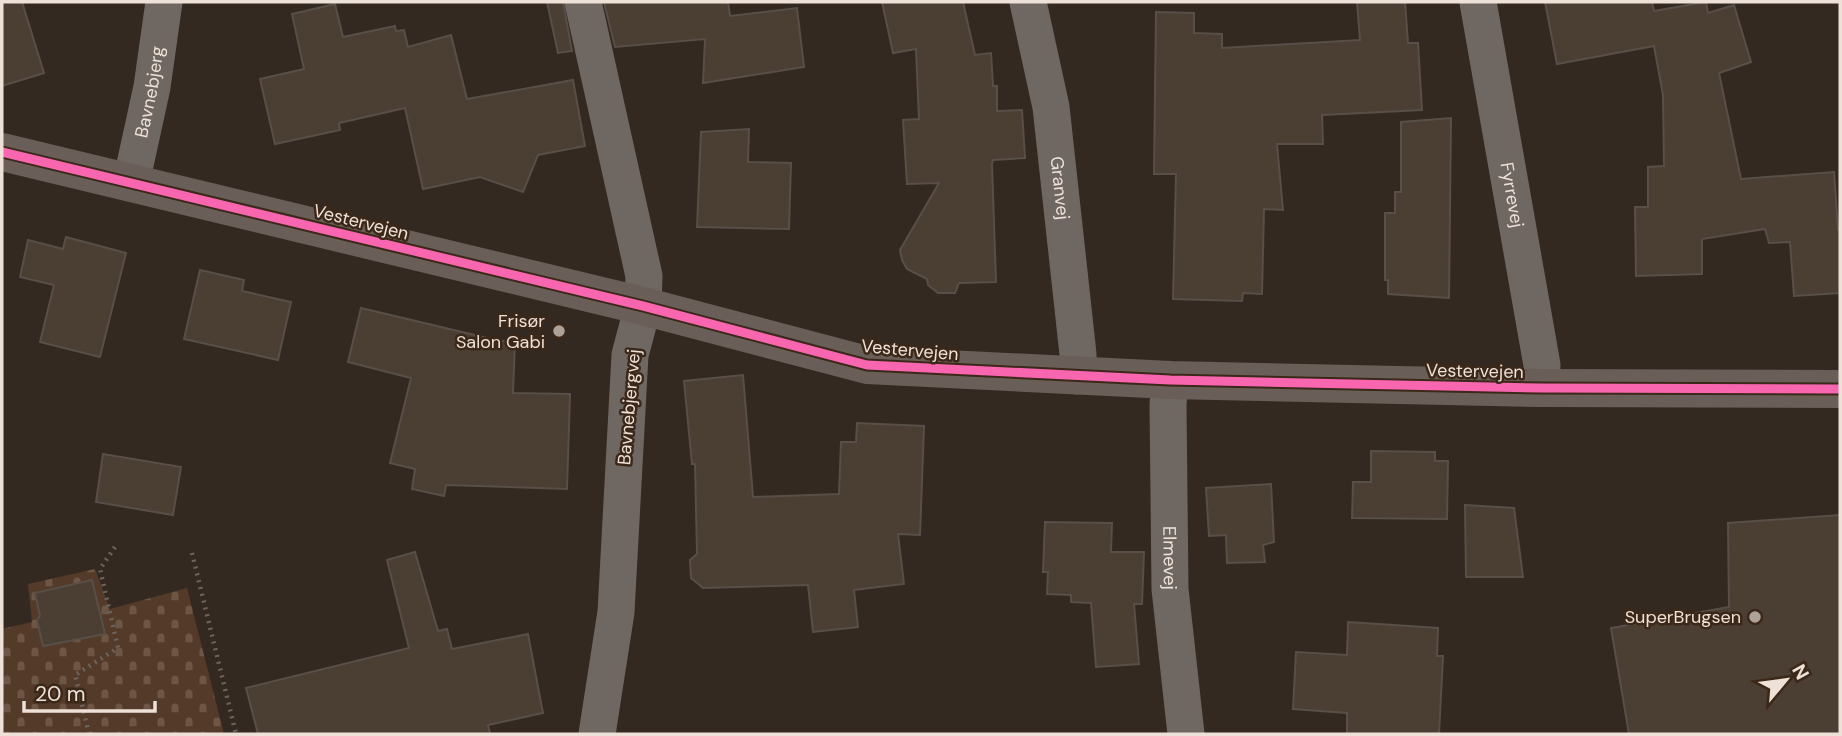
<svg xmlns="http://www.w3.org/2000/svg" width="1842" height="736" viewBox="0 0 1842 736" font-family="'DM Sans',sans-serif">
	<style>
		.cemetery { fill: url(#cemetery-stones) }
		.building { fill: #4b3e33; stroke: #584f48; stroke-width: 2 }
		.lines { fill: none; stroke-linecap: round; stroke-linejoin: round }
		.path { stroke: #6b645e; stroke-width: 4.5; stroke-dasharray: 2 5; stroke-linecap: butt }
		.street { stroke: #6f6762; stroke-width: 37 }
		.secondary { stroke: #695f58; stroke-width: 38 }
		.cycleway-casing { stroke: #3c2819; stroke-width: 13 }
		.cycleway { stroke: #f766af; stroke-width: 9 }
		.poi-dot { fill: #ada198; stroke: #3c2819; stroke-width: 2.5 }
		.labels { text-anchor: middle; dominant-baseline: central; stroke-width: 5; stroke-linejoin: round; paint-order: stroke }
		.street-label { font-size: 18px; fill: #eee1d8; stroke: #3c2819 }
		.poi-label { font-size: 18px; fill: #eee1d8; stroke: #3c2819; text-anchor: end }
	</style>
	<defs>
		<pattern id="cemetery-stones" width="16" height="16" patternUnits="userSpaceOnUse" patternTransform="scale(1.75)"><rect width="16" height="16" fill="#543a28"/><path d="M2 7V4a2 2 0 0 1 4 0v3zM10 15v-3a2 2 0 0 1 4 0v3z" fill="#6d5646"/></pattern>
	</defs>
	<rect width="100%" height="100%" fill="#342921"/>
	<path class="cemetery" d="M95,569L110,609L187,588L224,734H2V629L32,622L28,584Z"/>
	<g class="building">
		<path d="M2,2H22L44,73L2,86Z"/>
		<path d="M547,2H563L572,51L558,53Z"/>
		<path d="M604,2H728L730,16L797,8L804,67L703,83L705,39L615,47Z"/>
		<path d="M882,2H963L975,55L991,53L993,86H997V111L1022,110L1025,158L993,160L992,164L996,282L959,283L955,293H938L928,285L927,279L907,269L902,260L900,250L939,183L907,184L903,120L919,119L916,49L893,53Z"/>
		<path d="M1357,2H1405L1408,43H1418L1422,110L1322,115L1323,144H1277L1283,210L1264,209L1262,294L1243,293L1242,301L1173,299L1176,174H1154L1156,12L1194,13V33L1222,34V48L1360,40Z"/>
		<path d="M1545,2H1652L1654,11L1706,2L1708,13L1734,5L1751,62L1719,73L1741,179L1834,172L1838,230H1840V293L1794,296L1790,242L1769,243L1765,229L1702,239V274L1636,276L1635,207H1648V167L1664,166L1663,95L1654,46L1557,64Z"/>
		<path d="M335,4L343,37L395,26L396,31L404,30L408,47L451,35L467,99L573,80L585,146L538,155L523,192L480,177L423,189L405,108L339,123L340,130L275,144L260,79L304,69L292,14Z"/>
		<path d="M1451,118L1449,298L1388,294V280H1385V213H1395V192H1401V122Z"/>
		<path d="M749,129L748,162L791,163L789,229L697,227L701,132Z"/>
		<path d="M66,237L126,253L100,357L40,342L54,285L20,277L28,240L63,249Z"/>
		<path d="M200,270L244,280L242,291L291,302L278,360L184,339Z"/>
		<path d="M361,308L500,341H515L513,393L570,394L567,489L446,485L444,496L412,489L415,469L390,463L411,378L348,362Z"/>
		<path d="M743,375L753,497L839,494L841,442H856L857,423L924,426L920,535L898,534L904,584L854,590L858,627L813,632L808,585L703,588L691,578L690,560L697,554L695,464H692L684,381Z"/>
		<path d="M1371,451L1435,452V461H1448L1447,519L1352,518L1353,482H1371Z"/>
		<path d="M103,454L181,467L173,515L96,502Z"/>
		<path d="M1271,484L1274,542L1263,545L1265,562L1227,563L1226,535L1209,536L1206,488Z"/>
		<path d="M1465,505L1514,508L1523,577H1466Z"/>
		<path d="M1840,515V734H1629L1611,628L1729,607L1728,523Z"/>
		<path d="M1045,522L1112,523L1111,552H1144L1142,604H1134L1139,664L1096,667L1091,603L1071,602V595L1047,594L1048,572H1043Z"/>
		<path d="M415,552L438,631L447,629L452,649L528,634L543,713L488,725L490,734H258L246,688L409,648L387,560Z"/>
		<path d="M92,580L105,634L43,646L37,620L40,616L35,593Z"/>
		<path d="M1348,622L1438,628L1437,656H1443L1439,734H1347V713L1293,709L1296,652L1347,655Z"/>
	</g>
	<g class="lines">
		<g class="path">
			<path d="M192,553L236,734"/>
			<path d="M89,734L75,675L118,648L100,569L117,544"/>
		</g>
		<g class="street">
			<path d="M583,2L644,276L643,306L630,355L616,612L597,734"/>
			<path id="s1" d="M1028,2L1051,107L1078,354L1077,376"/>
			<path id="s2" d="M1478,2L1542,365L1541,388"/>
			<path id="s3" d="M131,183L152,87L164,2"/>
			<path id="s4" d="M1170,380L1168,404L1170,589L1186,734"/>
		</g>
		<path class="secondary" d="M2,152L643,306L867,365L1170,380L1541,388L1840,389"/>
		<defs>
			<path id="cycleway" d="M2,152L643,306L867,365L1170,380L1541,388L1840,389"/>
		</defs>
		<use href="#cycleway" class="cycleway-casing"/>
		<use href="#cycleway" class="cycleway"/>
	</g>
	<g class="poi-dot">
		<circle cx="559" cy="331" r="7"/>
		<circle cx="1755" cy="617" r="7"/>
	</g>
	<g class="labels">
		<g class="street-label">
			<text stroke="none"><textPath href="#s3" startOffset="93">Bavnebjerg</textPath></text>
			<text stroke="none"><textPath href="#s1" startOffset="189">Granvej</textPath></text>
			<text stroke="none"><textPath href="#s2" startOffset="196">Fyrrevej</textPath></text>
			<text transform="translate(361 222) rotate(14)">Vestervejen</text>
			<text transform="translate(910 350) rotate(5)">Vestervejen</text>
			<text transform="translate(1475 371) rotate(1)">Vestervejen</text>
			<text transform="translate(629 407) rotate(-85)">Bavnebjergvej</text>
			<text stroke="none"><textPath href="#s4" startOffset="178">Elmevej</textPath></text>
		</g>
		<g class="poi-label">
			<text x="545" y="321">Frisør<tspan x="545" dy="21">Salon Gabi</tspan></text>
			<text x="1741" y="617">SuperBrugsen</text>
		</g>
	</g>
	<rect width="1842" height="736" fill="none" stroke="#eee1d8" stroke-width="7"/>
	<g transform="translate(1786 680) rotate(61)" stroke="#3c2819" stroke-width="5" paint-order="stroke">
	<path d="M0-5L12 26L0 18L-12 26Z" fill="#eee1d8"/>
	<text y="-10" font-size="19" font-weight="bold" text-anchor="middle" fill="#eee1d8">N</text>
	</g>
	<path d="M24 701v10h131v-10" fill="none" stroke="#eee1d8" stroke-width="3.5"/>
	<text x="35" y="701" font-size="21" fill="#eee1d8" stroke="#3c2819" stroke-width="5" paint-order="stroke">20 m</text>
</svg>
